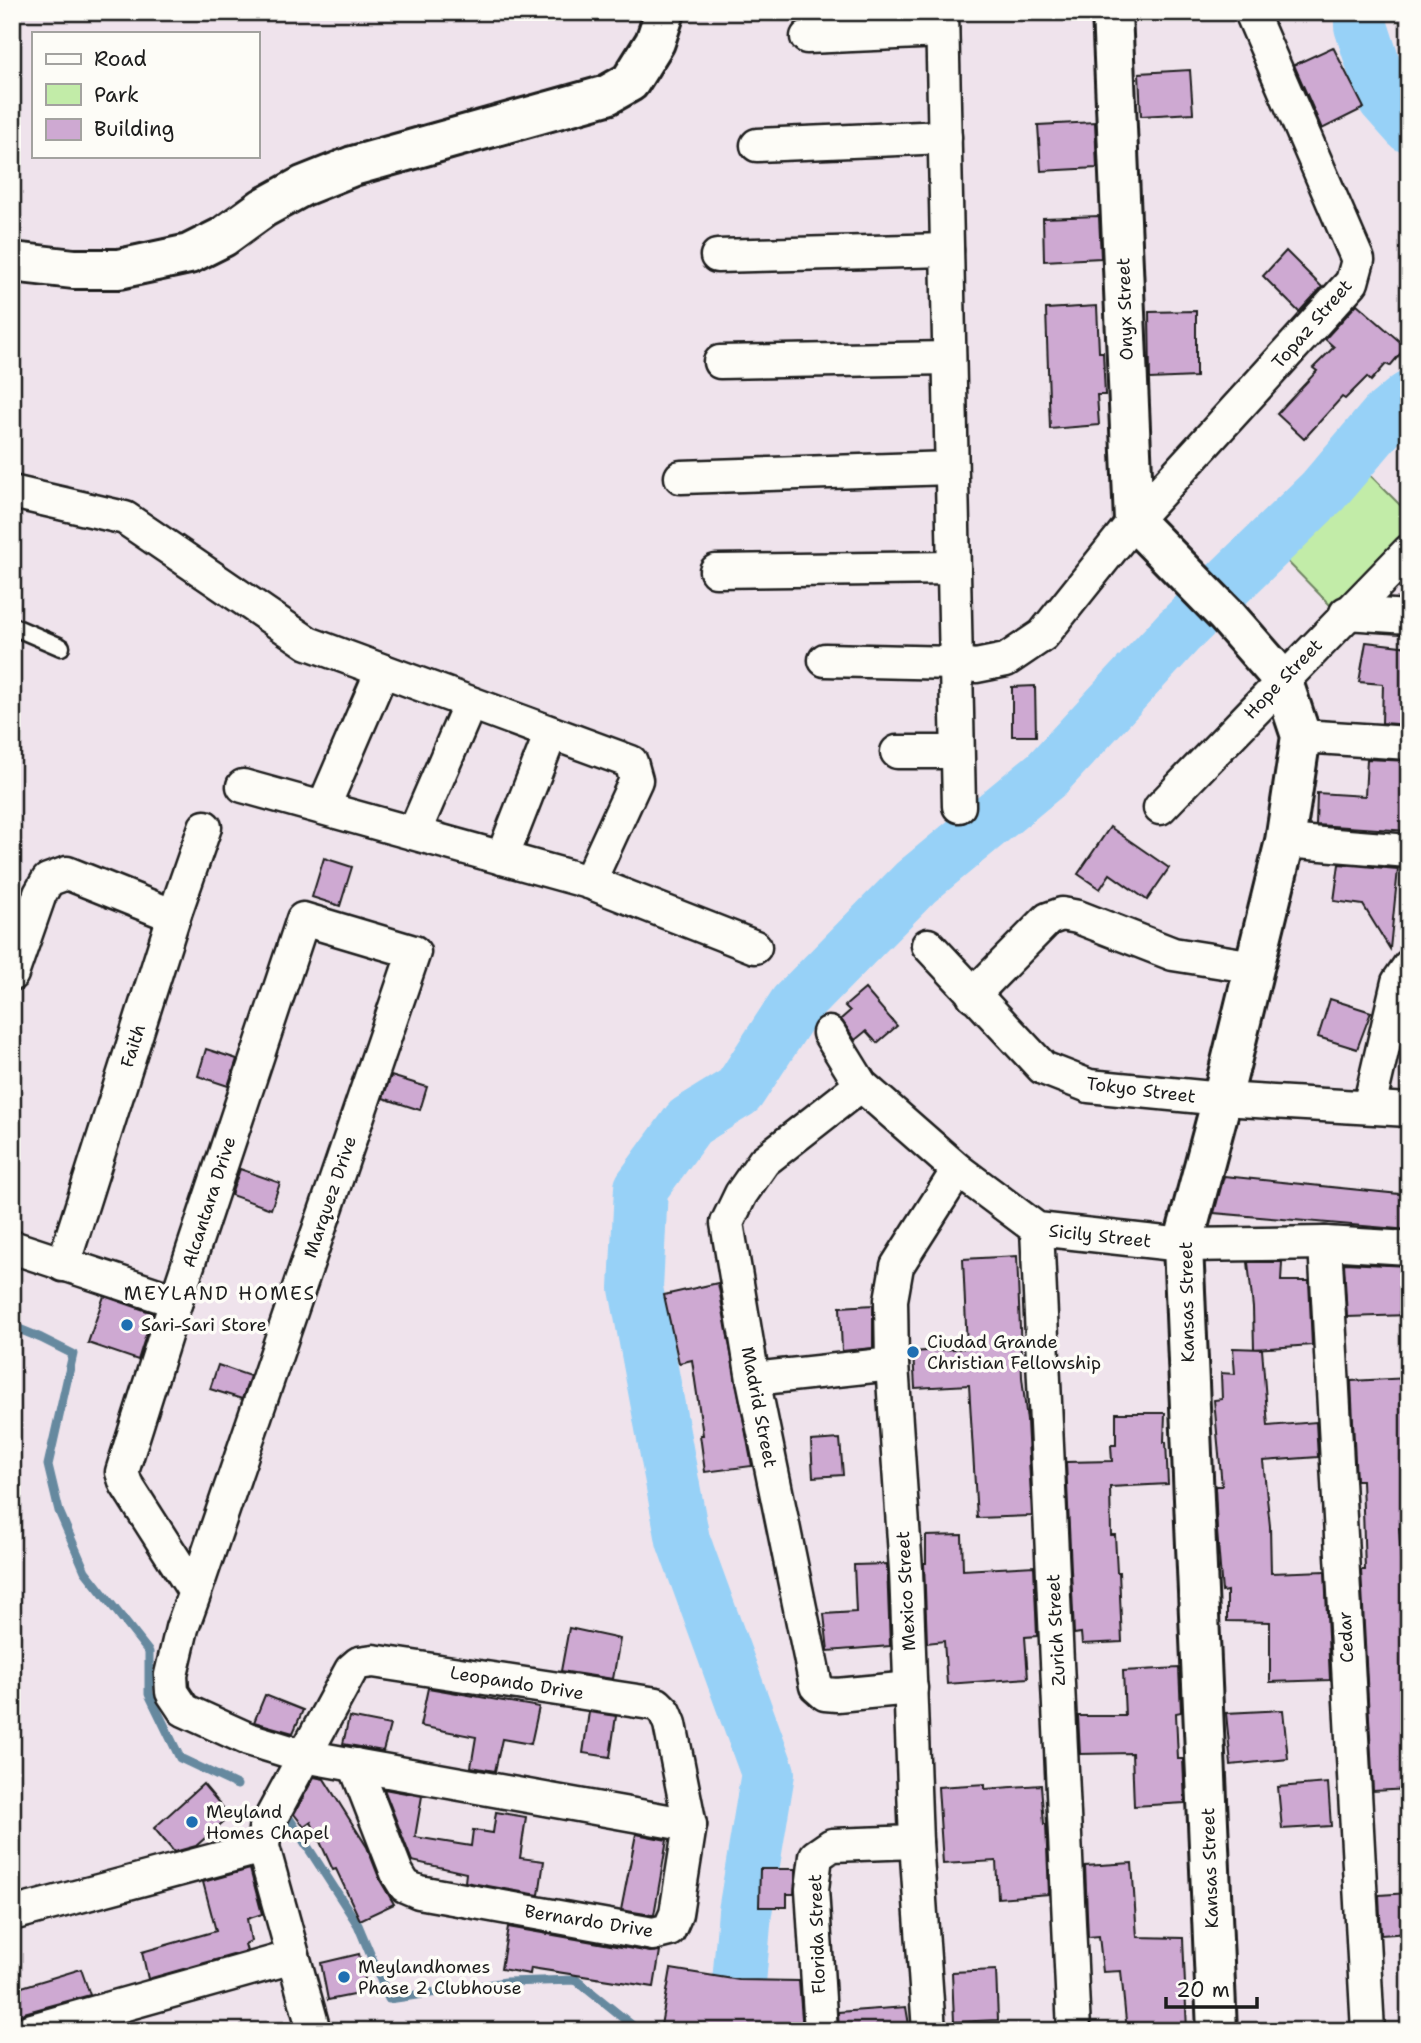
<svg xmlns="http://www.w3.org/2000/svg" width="1421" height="2043" viewBox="0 0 1421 2043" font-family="'Shantell Sans',sans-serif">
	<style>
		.green { fill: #c2eca8; stroke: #6f8462; stroke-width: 2 }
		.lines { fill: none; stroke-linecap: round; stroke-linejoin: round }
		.stream { stroke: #66899f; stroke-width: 9 }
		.river { stroke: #97d1f7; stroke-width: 54 }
		.building { fill: #cea9d2; stroke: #1c1c1c; stroke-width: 2 }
		.service-casing { stroke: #1c1c1c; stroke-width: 21 }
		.minor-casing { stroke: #1c1c1c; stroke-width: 37 }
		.tertiary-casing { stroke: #1c1c1c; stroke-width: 44 }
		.service { stroke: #fdfcf7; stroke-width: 16 }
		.minor { stroke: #fdfcf7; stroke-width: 32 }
		.tertiary { stroke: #fdfcf7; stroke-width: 38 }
		.poi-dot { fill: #1f6fb2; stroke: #fdfcf7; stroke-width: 2.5 }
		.labels { text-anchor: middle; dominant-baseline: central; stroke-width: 7; stroke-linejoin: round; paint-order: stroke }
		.street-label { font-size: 18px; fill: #1c1c1c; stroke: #fdfcf7 }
		.poi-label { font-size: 18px; fill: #1c1c1c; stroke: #fdfcf7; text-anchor: start }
		.neighbourhood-label { font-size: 19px; letter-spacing: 2px; fill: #1c1c1c; stroke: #fdfcf7 }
	</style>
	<rect width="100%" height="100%" fill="#efe3ec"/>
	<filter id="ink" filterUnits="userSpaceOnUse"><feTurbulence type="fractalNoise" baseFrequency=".0143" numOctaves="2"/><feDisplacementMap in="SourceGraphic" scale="14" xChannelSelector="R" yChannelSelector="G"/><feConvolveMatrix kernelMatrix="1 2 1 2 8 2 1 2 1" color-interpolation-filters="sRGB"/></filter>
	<g filter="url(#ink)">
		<path class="green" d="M1363,468L1409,514V530L1332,607L1279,553Z"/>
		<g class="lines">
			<g class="stream">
				<path d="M12,1326L41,1338L73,1354L48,1465L59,1511L85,1571L149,1652V1694L180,1758L237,1785"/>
				<path d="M287,1815L358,1925L389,1999L506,1982L576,1980L639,2031"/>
			</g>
			<g class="river">
				<path d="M1361,12V26L1384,98L1409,126"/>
				<path d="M735,2031L745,1912L768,1773L683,1540L636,1288L641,1188L689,1122L739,1091L795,1005L916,882L1047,774L1178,632L1323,491L1385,418L1409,398"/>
			</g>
		</g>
		<g class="building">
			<path d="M1333,47L1364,108L1322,129L1294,65Z"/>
			<path d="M1190,70L1193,113L1141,116L1139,73Z"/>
			<path d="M1095,122L1097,168L1041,171L1038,125Z"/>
			<path d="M1099,216L1101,258L1044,261L1043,218Z"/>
			<path d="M1286,251L1322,287L1299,312L1263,276Z"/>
			<path d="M1357,304L1406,347L1390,366L1386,364L1371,381L1367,377L1345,399L1342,397L1304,439L1277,414L1317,371L1313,368L1334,347L1325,339Z"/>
			<path d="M1097,306L1099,352H1103L1105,395H1097L1099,425L1050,429L1046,309Z"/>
			<path d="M1196,311V377L1150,379L1149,312Z"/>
			<path d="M1366,642L1409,647V725L1382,723L1383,684L1359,682Z"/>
			<path d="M1035,686L1036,736H1012V687Z"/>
			<path d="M1367,759L1409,761V831L1316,825L1317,793L1365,796Z"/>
			<path d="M1110,827L1169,868L1147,900L1110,874L1100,889L1078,874Z"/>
			<path d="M324,858L352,867L340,906L312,897Z"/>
			<path d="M1339,864L1398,869L1390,949L1363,905L1334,901Z"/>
			<path d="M865,989L897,1026L877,1043L866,1031L855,1040L841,1019L850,1011L845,1006Z"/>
			<path d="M1330,999L1371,1012L1357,1049L1318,1037Z"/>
			<path d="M206,1049L237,1059L228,1086L198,1076Z"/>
			<path d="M391,1076L427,1087L420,1110L383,1098Z"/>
			<path d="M240,1169L280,1183L271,1209L231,1195Z"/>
			<path d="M1224,1176L1409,1195V1230L1214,1213Z"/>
			<path d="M1017,1256L1022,1377L1027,1421L1032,1516L977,1518L969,1385L915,1388L913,1352L967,1348L963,1259Z"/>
			<path d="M1248,1262H1282L1281,1281H1309L1312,1345L1254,1349L1253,1308Z"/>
			<path d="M1344,1263L1409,1266V1315L1347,1317Z"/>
			<path d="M718,1283L752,1466L705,1472L700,1435H703L692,1360L679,1363L664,1295Z"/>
			<path d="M104,1296L153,1313L138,1360L88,1343Z"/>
			<path d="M873,1305V1348L842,1351L840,1307Z"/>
			<path d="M1233,1348L1262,1349L1268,1426L1316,1422L1318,1457L1263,1461L1270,1526L1271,1573L1325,1571L1330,1680L1270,1682V1622L1227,1621V1591L1222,1592L1217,1531L1215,1486H1222L1214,1400L1222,1399L1221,1373L1235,1374Z"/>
			<path d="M218,1365L250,1376L242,1399L210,1389Z"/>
			<path d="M1409,1378V1528H1399L1406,1644H1409V1789L1373,1791L1361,1570H1365L1362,1480H1356L1351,1381Z"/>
			<path d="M1116,1413H1165L1164,1442H1166L1168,1484L1110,1487L1111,1535H1115L1117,1572H1119L1122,1642L1082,1644L1081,1633L1074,1634L1066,1462L1112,1461L1111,1445H1116Z"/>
			<path d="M840,1439L843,1475L813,1477L811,1441Z"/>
			<path d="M962,1535L963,1570L1034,1566L1037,1636L1025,1637L1028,1678L947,1684L944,1641L927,1643L924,1563H926V1536Z"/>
			<path d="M887,1564L890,1646L828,1651L824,1614L856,1612L854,1565Z"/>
			<path d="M569,1628L620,1639L613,1679L561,1671Z"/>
			<path d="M1179,1668L1181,1712L1176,1713L1178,1759H1183L1185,1803L1134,1806L1132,1753L1080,1754L1078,1716H1125L1123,1671Z"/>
			<path d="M428,1688L539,1707L531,1744L502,1739L495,1771L471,1767L476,1737L420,1726Z"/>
			<path d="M265,1695L303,1710L293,1733L254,1722Z"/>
			<path d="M1283,1710L1288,1759L1231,1765L1226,1713Z"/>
			<path d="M589,1712L616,1716L610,1757L583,1753Z"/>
			<path d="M349,1717L390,1725L383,1751L343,1744Z"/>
			<path d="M314,1777L324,1779L367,1847L380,1880L394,1904L360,1920L336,1869L333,1870L311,1822L304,1827L294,1814Z"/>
			<path d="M1328,1783L1331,1826L1282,1829L1278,1787Z"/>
			<path d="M203,1784L230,1816L196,1846L174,1852L154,1828Z"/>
			<path d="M985,1784V1789L1041,1785L1044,1824H1046L1049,1894L998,1898L996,1861L943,1864L938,1787Z"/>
			<path d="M384,1789L422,1796L415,1837L471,1846L473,1830L493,1833L496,1812L526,1817L520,1858L544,1861L539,1895L465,1882L466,1873L412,1861Z"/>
			<path d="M636,1834L667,1840L654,1915H652L621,1910Z"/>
			<path d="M1132,1863L1137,1937L1183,1938L1187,2031H1127L1121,1971L1103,1972L1099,1936L1088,1937L1085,1866Z"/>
			<path d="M250,1869L262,1914L247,1919L251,1941L245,1944L247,1951L148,1979L142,1952L216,1931L203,1882Z"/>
			<path d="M760,1869H796L794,1894H787V1907H759Z"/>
			<path d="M1409,1893V1933L1381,1935L1379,1895Z"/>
			<path d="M508,1927L650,1952L660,1951L654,1987L531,1968L530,1974L501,1969Z"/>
			<path d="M359,1954L368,1992L328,2000L321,1963Z"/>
			<path d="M81,1969L90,1995L24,2013L16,2018L12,2024V1990Z"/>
			<path d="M671,1969L739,1980L799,1981L803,2031H660Z"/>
			<path d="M996,1970L998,2020L954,2022L952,1972Z"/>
			<path d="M906,2007L910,2031H839L838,2012Z"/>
		</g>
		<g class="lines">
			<defs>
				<path id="service" d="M12,626L61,647"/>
				<g id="minor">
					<path d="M942,12L959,806"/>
					<path d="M807,37L942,31"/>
					<path d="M757,145L945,137"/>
					<path d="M717,256L947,250"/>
					<path d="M720,362L949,358"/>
					<path d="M681,477L951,468"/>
					<path d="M12,492L125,518L308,643L631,762L636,780L589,882L755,947"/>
					<path d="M716,571L954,568"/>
					<path d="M1346,613L1409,617"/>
					<path d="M825,660L954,663L976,666L1006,660L1043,635L1134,521L1352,282L1358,260L1251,12"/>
					<path d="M1301,736L1409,743"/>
					<path d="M897,752H957"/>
					<path d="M243,786L589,882"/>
					<path d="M323,808L382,671"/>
					<path d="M1160,808L1409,551"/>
					<path d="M414,833L470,703"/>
					<path d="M1285,841L1409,851"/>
					<path d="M502,858L551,733"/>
					<path d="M928,945L1043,1068L1089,1086L1222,1099L1409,1110"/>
					<path d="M12,974L40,894L48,880L67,873L174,916"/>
					<path d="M973,995L1048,919L1062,914L1078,917L1173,954L1255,967"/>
					<path d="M829,1033L861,1085L958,1170L1037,1229L1183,1245L1325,1243L1409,1248"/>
					<path d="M861,1085L764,1161L741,1194L727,1223L753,1379L816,1686L825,1694L837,1695L911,1688"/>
					<path d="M1369,1107L1398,982L1409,966"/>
					<path d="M1037,1229L1074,2031"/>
					<path d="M1325,1243L1368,2031"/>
					<path d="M12,1247L176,1301"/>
					<path d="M63,1265L174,916L205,827"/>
					<path d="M753,1379L892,1364"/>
					<path d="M195,1592L126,1484L122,1472L176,1301L303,919L414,952L195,1592L182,1628L171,1675L172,1692L184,1710L248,1739L304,1756L690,1825"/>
					<path d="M12,1914L263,1847"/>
					<path d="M29,2031L293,1957"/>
					<path d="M314,2031L263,1847L265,1829L351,1670L359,1663L373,1661L657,1704L665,1712L670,1724L690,1825L676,1914L669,1930L653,1934L419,1892L405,1886L397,1873L355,1765"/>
					<path d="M821,2031L812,1889L816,1856L832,1845L916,1842"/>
					<path d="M929,2031L916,1842L906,1570L892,1364L891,1300L897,1266L958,1170"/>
				</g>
				<g id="tertiary">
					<path d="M1112,12L1134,521L1226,615L1282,679L1301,736L1285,841L1222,1099L1183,1245L1217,2031"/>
					<path d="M12,262L74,269H119L189,254L223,237L263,208L303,186L353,166L607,95L630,82L655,42L665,12"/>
				</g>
			</defs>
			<use href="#service" class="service-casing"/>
			<use href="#minor" class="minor-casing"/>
			<use href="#tertiary" class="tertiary-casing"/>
			<use href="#service" class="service"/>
			<use href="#minor" class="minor"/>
			<use href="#tertiary" class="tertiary"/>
		</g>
	</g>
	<g class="poi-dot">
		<circle cx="127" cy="1325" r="7"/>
		<circle cx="913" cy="1352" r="7"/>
		<circle cx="192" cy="1822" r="7"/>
		<circle cx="344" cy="1977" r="7"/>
	</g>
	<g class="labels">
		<g class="street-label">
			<text transform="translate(1125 309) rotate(-92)">Onyx Street</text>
			<text transform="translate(1312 324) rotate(-49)">Topaz Street</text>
			<text transform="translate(1283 679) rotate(-46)">Hope Street</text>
			<text transform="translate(133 1046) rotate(-72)">Faith</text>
			<text transform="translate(1141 1090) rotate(7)">Tokyo Street</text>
			<text transform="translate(330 1197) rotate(-71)">Marquez Drive</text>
			<text transform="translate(209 1202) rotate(-72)">Alcantara Drive</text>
			<text transform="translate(1100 1236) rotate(6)">Sicily Street</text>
			<text transform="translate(1187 1302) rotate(-91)">Kansas Street</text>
			<text transform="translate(759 1407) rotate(79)">Madrid Street</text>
			<text transform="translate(906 1591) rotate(-93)">Mexico Street</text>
			<text transform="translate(1056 1630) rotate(-93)">Zurich Street</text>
			<text transform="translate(1346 1637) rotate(-93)">Cedar</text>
			<text transform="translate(517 1683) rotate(9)">Leopando Drive</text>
			<text transform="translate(1210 1868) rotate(-92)">Kansas Street</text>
			<text transform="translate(589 1921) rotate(9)">Bernardo Drive</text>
			<text transform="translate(817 1934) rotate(-92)">Florida Street</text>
		</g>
		<g class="poi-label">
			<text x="141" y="1325">Sari-Sari Store</text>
			<text x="927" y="1342">Ciudad Grande<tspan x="927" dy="21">Christian Fellowship</tspan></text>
			<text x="206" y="1812">Meyland<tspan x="206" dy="21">Homes Chapel</tspan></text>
			<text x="358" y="1967">Meylandhomes<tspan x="358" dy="21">Phase 2 Clubhouse</tspan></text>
		</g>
		<g class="neighbourhood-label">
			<text x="220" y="1293">MEYLAND HOMES</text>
		</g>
	</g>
	<rect width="1421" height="2043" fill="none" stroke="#fdfcf7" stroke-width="42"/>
	<rect x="21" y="21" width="1379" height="2001" fill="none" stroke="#1c1c1c" stroke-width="2.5" filter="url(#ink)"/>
	<rect x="32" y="32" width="228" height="126" fill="#fdfcf7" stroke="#a3a29f" stroke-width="2"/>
	<rect x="46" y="54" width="35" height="10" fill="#fdfcf7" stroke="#a3a29f" stroke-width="2"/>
	<text x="94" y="66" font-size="21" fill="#1c1c1c">Road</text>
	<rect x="46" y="84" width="35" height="21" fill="#c2eca8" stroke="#a3a29f" stroke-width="2"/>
	<text x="94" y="102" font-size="21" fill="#1c1c1c">Park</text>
	<rect x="46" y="119" width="35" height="21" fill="#cea9d2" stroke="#a3a29f" stroke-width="2"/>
	<text x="94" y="136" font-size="21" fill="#1c1c1c">Building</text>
	<path d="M1166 1997v10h91v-10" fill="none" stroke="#1c1c1c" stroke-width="3.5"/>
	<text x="1176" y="1997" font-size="21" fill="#1c1c1c" stroke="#fdfcf7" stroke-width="5" paint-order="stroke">20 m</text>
</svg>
